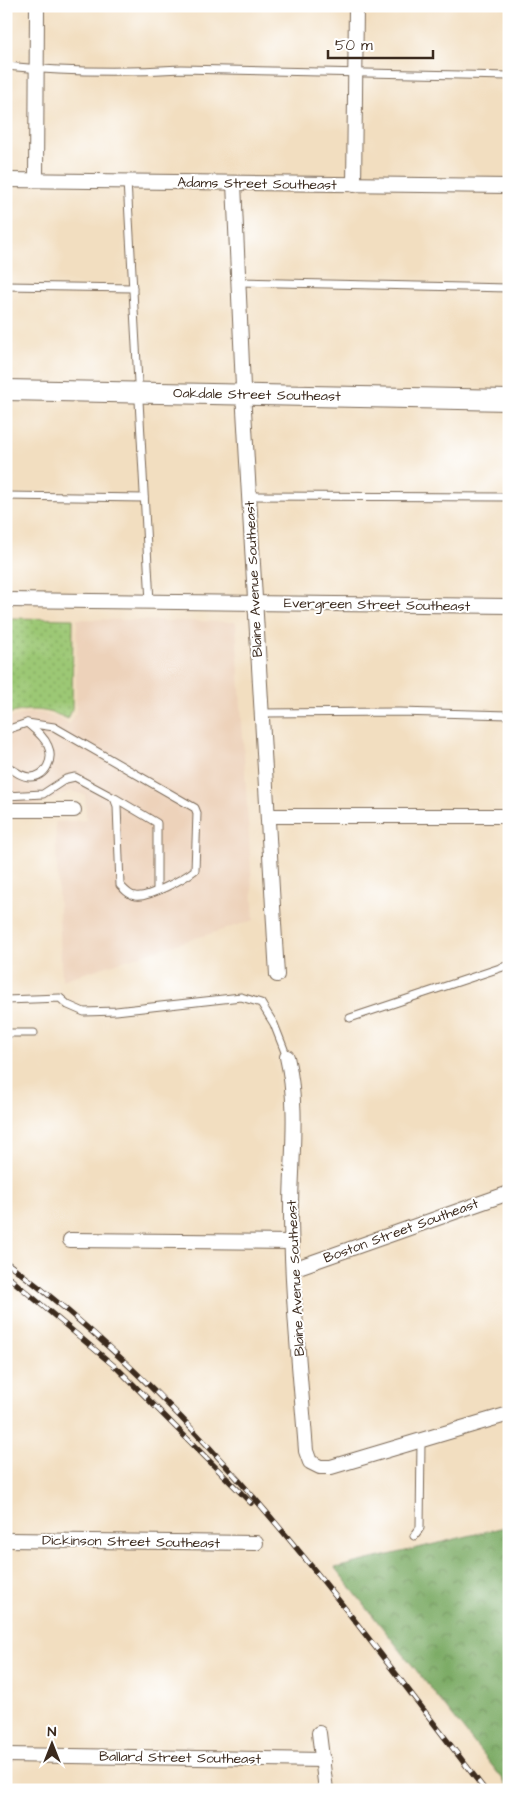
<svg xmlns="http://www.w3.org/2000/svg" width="515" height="1796" viewBox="0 0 515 1796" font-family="'Architects Daughter',sans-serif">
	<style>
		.built { fill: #edd2ba }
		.forest { fill: url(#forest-crowns); stroke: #5c6b42 }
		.park { fill: url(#park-dots); stroke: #6c7949 }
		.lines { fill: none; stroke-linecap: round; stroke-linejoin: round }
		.lane-casing { stroke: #7b6957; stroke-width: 9 }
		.street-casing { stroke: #7b6957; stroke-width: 16 }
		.secondary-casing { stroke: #7b6957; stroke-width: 22 }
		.lane { stroke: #fff; stroke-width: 7 }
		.street { stroke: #fff; stroke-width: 14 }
		.secondary { stroke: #fff; stroke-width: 20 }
		.rail-casing { stroke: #3b2a1e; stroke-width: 5.5 }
		.rail { stroke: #fff; stroke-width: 4; stroke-dasharray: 11; stroke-linecap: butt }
		.labels { text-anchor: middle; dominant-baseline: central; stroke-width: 4; stroke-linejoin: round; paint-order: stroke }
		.street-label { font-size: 14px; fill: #3b2a1e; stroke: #fff }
	</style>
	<defs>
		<pattern id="forest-crowns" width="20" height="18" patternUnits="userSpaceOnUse" patternTransform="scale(1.25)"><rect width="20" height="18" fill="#7dac66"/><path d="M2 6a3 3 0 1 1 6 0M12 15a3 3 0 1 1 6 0" fill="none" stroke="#688c53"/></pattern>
		<pattern id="park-dots" width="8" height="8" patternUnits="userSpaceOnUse" patternTransform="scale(1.25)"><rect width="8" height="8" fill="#9cc874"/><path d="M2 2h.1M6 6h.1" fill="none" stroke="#80a35f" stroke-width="1.8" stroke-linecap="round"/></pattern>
	</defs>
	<rect width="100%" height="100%" fill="#fff"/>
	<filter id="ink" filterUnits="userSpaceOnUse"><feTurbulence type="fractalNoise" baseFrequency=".02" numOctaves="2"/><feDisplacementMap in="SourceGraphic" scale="10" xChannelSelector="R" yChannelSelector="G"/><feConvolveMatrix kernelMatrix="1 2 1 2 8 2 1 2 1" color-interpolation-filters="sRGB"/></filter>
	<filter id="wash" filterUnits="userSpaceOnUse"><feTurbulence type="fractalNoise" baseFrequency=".0096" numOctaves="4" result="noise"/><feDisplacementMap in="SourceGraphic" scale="20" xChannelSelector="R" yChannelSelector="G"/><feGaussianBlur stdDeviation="1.12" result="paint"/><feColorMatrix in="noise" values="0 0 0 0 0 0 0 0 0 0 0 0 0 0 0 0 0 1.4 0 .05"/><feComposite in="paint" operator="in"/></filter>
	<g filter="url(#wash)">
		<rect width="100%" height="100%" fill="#f2dec0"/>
		<path class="built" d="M77,619L236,622L254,920L62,980L55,822L86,820L85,795L70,791L39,805L6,806V719L28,713H40L58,718L70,724L76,712Z"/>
		<path class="forest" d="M509,1526V1787L335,1568Z"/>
		<path class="park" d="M6,618L73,619L72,710L68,719C47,709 28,707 6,715Z"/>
	</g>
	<g filter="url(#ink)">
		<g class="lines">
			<defs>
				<g id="lane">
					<path d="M6,66C65,72 122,73 181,69L509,76"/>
					<path d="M127,181L150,602"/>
					<path d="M238,282L509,288"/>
					<path d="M6,286L133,288"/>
					<path d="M6,496L144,498"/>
					<path d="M249,496L509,497"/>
					<path d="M262,713L399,712L509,715"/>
					<path d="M6,730L27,723L54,727L195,808L197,813L195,870C185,878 147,899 135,896C128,895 124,889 120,885L117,806L114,798L75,777L66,779L43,794L6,796"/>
					<path d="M6,765C13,770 21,777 30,777C46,777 54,759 48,746C44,736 35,730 27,723"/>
					<path d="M115,798L157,823V890"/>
					<path d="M6,1000L60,998L68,1005L84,1012L116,1011L241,997L261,1003L274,1024L287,1057"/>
					<path d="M350,1018L509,965"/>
					<path d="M6,1033H34"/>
					<path d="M414,1536L420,1528L421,1441"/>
				</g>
				<g id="street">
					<path d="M6,180L509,186"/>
					<path d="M36,180L37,6"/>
					<path d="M234,183L244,410L277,975"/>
					<path d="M354,185L356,6"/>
					<path d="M6,600L509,606"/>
					<path d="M6,810H74"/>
					<path d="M268,816H509"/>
					<path d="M287,1057C299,1108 291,1158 291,1209C291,1289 300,1371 306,1451L310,1462L320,1467H331L509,1414"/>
					<path d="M70,1240L292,1242"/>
					<path d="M293,1269L509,1193"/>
					<path d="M6,1540L256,1543"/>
					<path d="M319,1733L326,1790"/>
					<path d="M6,1755L324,1760"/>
				</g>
				<g id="secondary">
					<path id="s1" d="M6,390L509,400"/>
				</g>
			</defs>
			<use href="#lane" class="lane-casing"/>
			<use href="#street" class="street-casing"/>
			<use href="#secondary" class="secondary-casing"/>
			<use href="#lane" class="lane"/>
			<use href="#street" class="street"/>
			<use href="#secondary" class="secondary"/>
			<defs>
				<g id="rail">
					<path d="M6,1262C200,1405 340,1602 485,1790"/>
					<path d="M6,1275L118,1369L251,1503"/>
				</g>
			</defs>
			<use href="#rail" class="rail-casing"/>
			<use href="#rail" class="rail"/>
		</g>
	</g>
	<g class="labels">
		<g class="street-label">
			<text transform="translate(257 184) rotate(1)">Adams Street Southeast</text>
			<text stroke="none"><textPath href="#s1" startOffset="251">Oakdale Street Southeast</textPath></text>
			<text transform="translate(254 579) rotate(-93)">Blaine Avenue Southeast</text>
			<text transform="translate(377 605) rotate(1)">Evergreen Street Southeast</text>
			<text transform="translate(401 1231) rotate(-20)">Boston Street Southeast</text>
			<text transform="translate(296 1278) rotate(-93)">Blaine Avenue Southeast</text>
			<text transform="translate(131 1542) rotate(1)">Dickinson Street Southeast</text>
			<text transform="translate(180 1758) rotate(1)">Ballard Street Southeast</text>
		</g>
	</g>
	<rect width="515" height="1796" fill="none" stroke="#fff" stroke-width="25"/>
	<g transform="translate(52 1744)" stroke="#ffffff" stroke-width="4" paint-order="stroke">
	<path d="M0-4L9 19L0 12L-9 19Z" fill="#3b2a1e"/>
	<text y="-8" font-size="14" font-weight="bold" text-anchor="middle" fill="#3b2a1e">N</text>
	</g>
	<path d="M328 50v8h105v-8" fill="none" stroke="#3b2a1e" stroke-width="2.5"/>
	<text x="335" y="50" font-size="15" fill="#3b2a1e" stroke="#ffffff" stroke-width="4" paint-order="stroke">50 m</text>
</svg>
